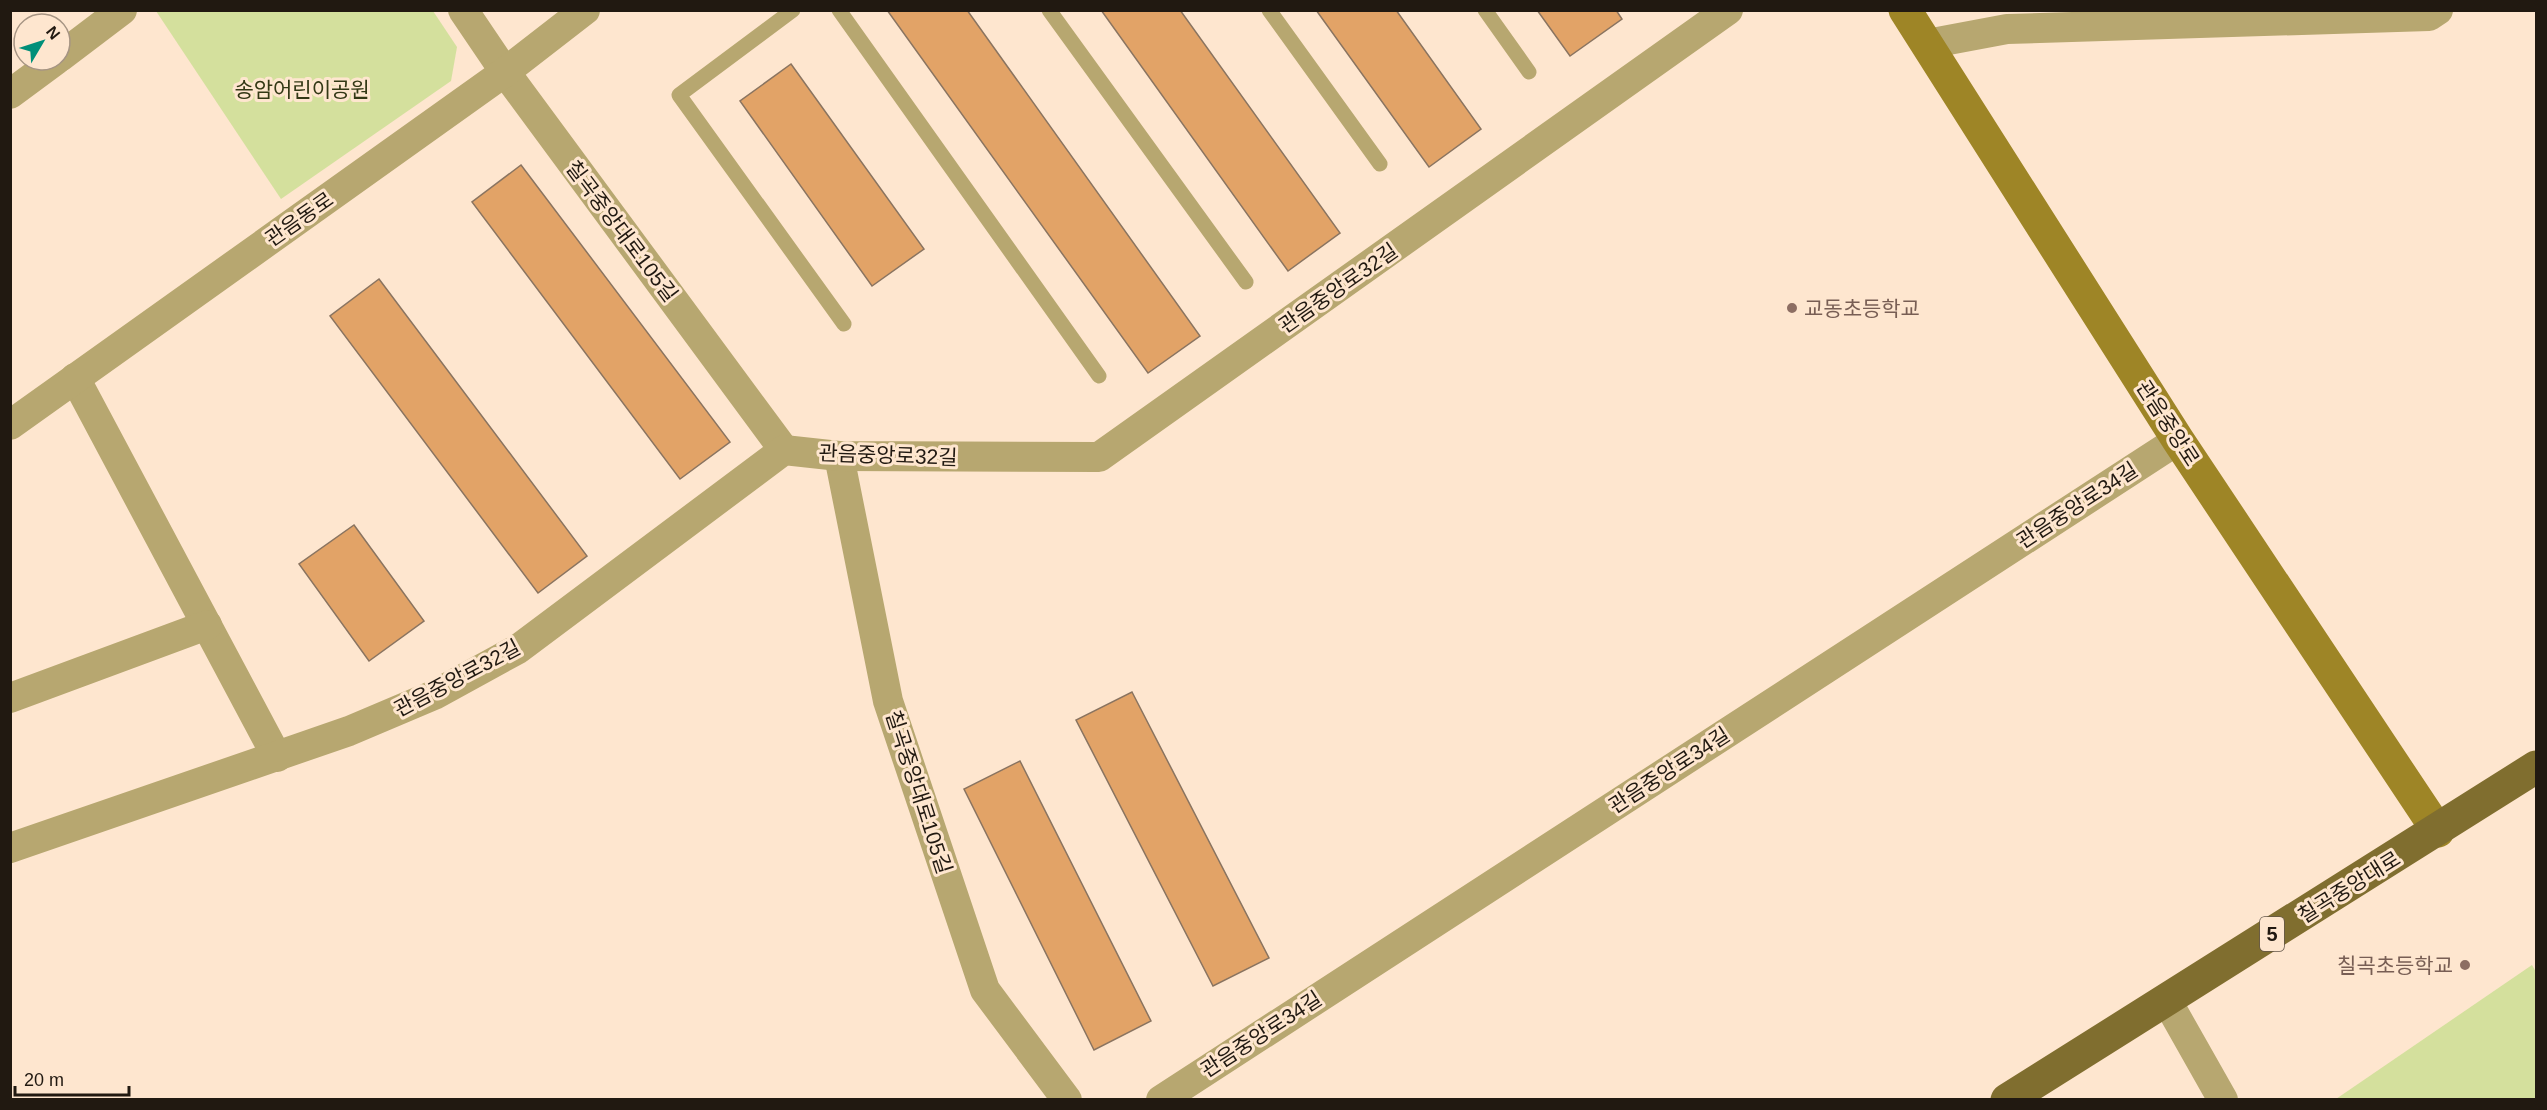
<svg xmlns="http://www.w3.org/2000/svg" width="2547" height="1110" viewBox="0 0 2547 1110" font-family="Arial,'Noto Sans KR',sans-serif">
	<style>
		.green { fill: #d4e09d }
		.building { fill: #e2a367; stroke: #8a7460; stroke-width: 1.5 }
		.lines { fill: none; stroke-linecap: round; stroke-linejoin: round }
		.lane { stroke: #b7a770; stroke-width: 15 }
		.street { stroke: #b7a770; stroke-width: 30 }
		.secondary { stroke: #9e8526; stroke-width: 33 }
		.primary { stroke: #806e2f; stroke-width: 33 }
		.education-dot { fill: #8d6e63; stroke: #fee6cf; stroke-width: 2 }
		.labels { text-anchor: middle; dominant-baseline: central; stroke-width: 6; stroke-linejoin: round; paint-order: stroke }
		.shield { fill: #fee6cf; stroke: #63564a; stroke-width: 1.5 }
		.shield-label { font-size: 20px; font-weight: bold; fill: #211911 }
		.park-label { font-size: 21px; fill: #333815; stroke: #fee6cf }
		.street-label { font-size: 21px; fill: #211911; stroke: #fee6cf }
		.education-label { font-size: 21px; fill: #785e54; stroke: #fee6cf; text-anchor: start }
	</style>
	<rect width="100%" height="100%" fill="#fee6cf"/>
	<g class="green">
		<path d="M156,11H433L457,47L451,81L281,199Z"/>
		<path d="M2532,965L2536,972V1099H2336Z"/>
	</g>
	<g class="building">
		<path d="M887,10H967L1200,336L1148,373Z"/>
		<path d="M1101,10H1180L1340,233L1288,271Z"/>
		<path d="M1316,10H1396L1481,129L1429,167Z"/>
		<path d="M1537,10H1616L1622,19L1570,56Z"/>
		<path d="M791,64L924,249L872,286L740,101Z"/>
		<path d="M521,165L730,442L680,479L472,202Z"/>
		<path d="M379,279L587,556L538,593L330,316Z"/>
		<path d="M354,525L424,621L369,661L299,564Z"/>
		<path d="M1132,692L1269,958L1213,986L1076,720Z"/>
		<path d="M1020,761L1151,1021L1094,1050L964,789Z"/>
	</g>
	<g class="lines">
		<g class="lane">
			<path d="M793,10L679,95L844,324"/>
			<path d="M839,10L1099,376"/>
			<path d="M1049,10L1246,282"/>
			<path d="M1269,10L1380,164"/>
			<path d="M1485,10L1529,72"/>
		</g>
		<g class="street">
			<path d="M463,10L505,72L784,450"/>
			<path d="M1927,44L2007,29L2429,16L2438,10"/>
			<path d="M60,57L122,10"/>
			<path d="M10,94L56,60"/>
			<path d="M75,378L277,757"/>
			<path d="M10,425L505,72L585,10"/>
			<path d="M839,456L888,701L985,990L1067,1100"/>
			<path d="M10,698L207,625"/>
			<path d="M10,848L349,731L434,695L518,649L784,450L839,456L1099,457L1728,10"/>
			<path d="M2167,1001L2223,1100"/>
			<path d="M1161,1100L2178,440"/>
		</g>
		<path class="secondary" d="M1905,10L2178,440L2438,831"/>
		<path class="primary" d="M2007,1100L2536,767"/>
	</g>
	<g class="education-dot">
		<circle cx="1792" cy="308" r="6"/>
		<circle cx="2465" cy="965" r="6"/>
	</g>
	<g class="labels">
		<rect class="shield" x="2260" y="917" width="24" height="34" rx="4.5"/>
		<g class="shield-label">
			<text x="2272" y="934">5</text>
		</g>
		<g class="park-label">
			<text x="302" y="89">송암어린이공원</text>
		</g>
		<g class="street-label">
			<text transform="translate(299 219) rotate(-35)">관음동로</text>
			<text transform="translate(622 231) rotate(53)">칠곡중앙대로105길</text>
			<text transform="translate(1338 288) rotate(-35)">관음중앙로32길</text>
			<text transform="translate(2168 423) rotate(57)">관음중앙로</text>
			<text transform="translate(888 455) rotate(2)">관음중앙로32길</text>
			<text transform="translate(2077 505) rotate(-33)">관음중앙로34길</text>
			<text transform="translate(457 678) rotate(-28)">관음중앙로32길</text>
			<text transform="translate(1669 770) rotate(-33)">관음중앙로34길</text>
			<text transform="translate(919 792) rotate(72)">칠곡중앙대로105길</text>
			<text transform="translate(2349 887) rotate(-32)">칠곡중앙대로</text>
			<text transform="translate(1261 1034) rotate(-33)">관음중앙로34길</text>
		</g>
		<g class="education-label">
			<text x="1804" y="308">교동초등학교</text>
			<text x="2453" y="965" text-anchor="end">칠곡초등학교</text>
		</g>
	</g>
	<rect width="2547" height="1110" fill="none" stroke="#211911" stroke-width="24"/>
	<g transform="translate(42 42) rotate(51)"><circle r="28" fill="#fee6cf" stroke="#a69483" stroke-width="1.5"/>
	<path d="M0-4.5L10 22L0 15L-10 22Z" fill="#008f79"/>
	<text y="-9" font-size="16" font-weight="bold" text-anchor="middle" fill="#211911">N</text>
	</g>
	<path d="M15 1086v9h114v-9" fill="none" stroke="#211911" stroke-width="3"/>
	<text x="24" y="1086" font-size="18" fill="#211911" stroke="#fee6cf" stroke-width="4.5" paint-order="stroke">20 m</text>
</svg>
